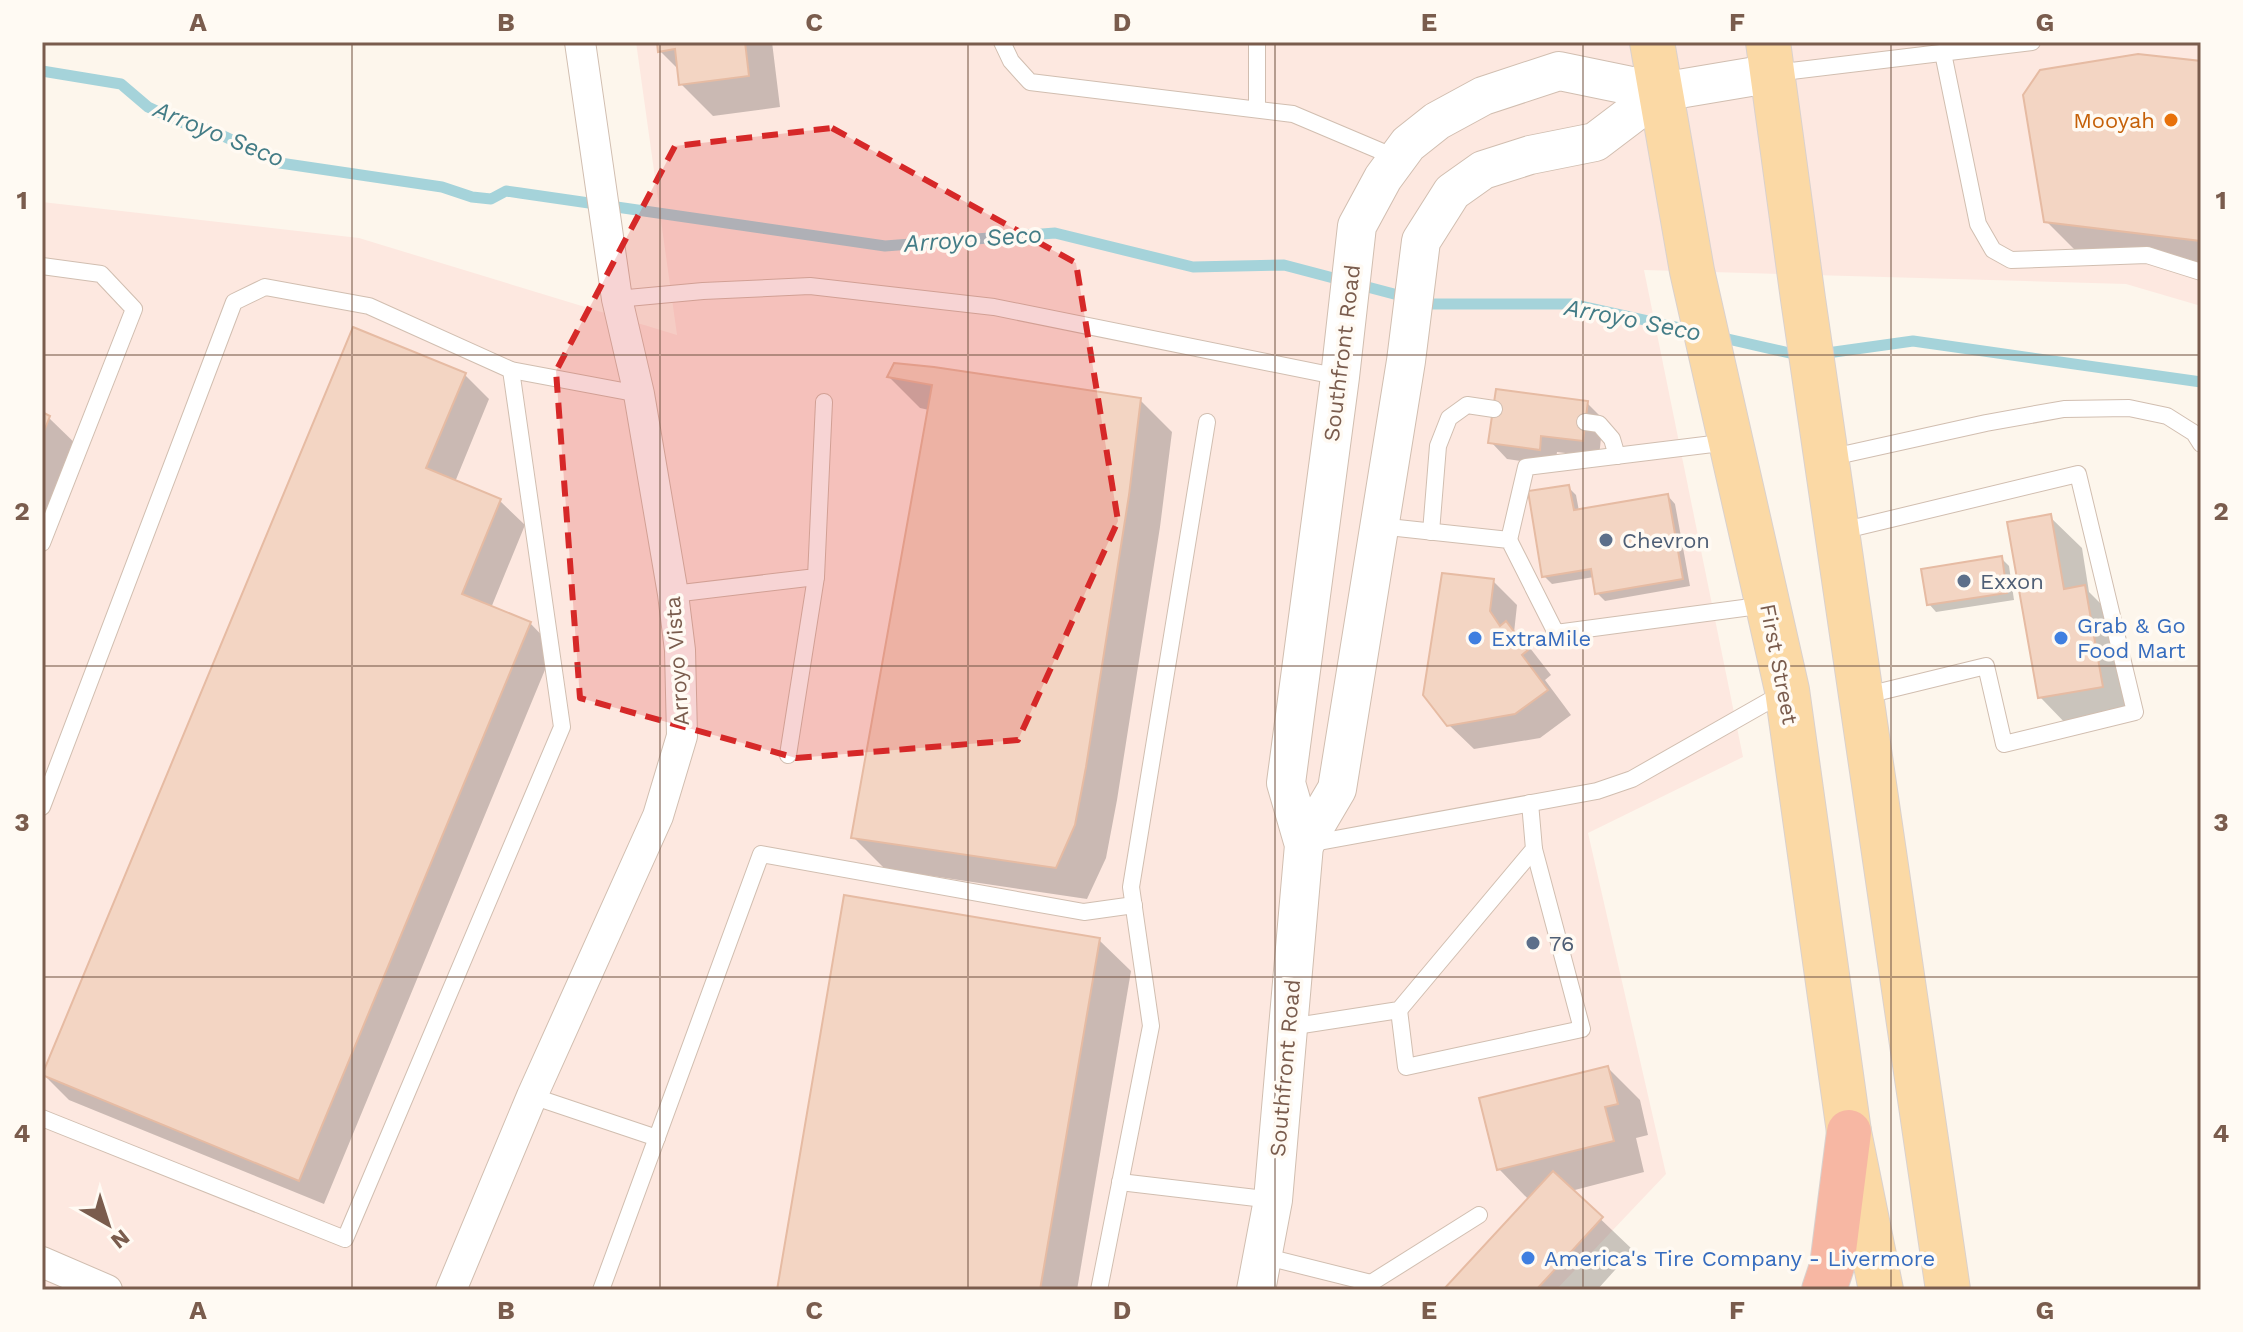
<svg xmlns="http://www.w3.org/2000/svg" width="2243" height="1332" viewBox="0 0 2243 1332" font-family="'Work Sans',sans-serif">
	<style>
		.commercial { fill: #fde8e0 }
		.shadow { fill: #0003 }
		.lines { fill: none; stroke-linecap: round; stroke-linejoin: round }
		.stream { stroke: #a5d3da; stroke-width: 11 }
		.building { fill: #f3d5c3; stroke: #e6bba3; stroke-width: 2 }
		.service-casing { stroke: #d1beb0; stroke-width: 18 }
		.minor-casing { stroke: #d1beb0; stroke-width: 32 }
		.tertiary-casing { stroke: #d1beb0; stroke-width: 40 }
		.primary-casing { stroke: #dad1cd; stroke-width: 46 }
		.motorway-casing { stroke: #dad1cd; stroke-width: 46 }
		.service { stroke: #fff; stroke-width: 16 }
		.minor { stroke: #fff; stroke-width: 30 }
		.tertiary { stroke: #fff; stroke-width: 38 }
		.primary { stroke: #fbd9a5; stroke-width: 44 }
		.motorway { stroke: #f7b7a3; stroke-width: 44 }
		.marked { fill: #d62828; fill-opacity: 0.2; stroke: #d62828; stroke-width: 6; stroke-dasharray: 16 10; stroke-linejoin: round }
		.grid { fill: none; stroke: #7a5c4d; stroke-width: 2; stroke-opacity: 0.55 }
		.food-dot { fill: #e8710a; stroke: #fffaf3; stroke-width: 3 }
		.service-dot { fill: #5c6f8a; stroke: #fffaf3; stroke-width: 3 }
		.shop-dot { fill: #3f7fe0; stroke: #fffaf3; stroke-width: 3 }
		.labels { text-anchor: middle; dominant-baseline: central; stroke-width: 7; stroke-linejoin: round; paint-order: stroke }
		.food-label { font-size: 22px; fill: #c56008; stroke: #fffaf3; text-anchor: end }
		.street-label { font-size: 22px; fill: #7a5c4d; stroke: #fffaf3 }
		.service-label { font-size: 22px; fill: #4e5e75; stroke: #fffaf3; text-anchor: start }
		.shop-label { font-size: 22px; fill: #366cbe; stroke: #fffaf3; text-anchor: start }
		.water-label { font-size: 24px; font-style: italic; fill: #437c86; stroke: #fffaf3 }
		.neatline { fill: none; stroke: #7a5c4d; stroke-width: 3 }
		.grid-label { font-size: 26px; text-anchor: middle; font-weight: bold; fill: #7a5c4d }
	</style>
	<rect width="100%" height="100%" fill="#fdf6ec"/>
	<path class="commercial" d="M636,42H2201V306L2126,284L1644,270L1743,757L1588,833L1666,1174L1556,1290H42V202L359,238L677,335Z"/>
	<g class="shadow">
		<path d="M659,42H772L780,107L713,116L681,84L680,71L660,51Z"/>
		<path d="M2201,63V268L2078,253L2046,221Z"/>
		<path d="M465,375L489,399L455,482L500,501L525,525L491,608L530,623L554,648L324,1204L69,1100L44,1075Z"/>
		<path d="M889,377L1140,400L1172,432L1160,527L1117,800L1106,858L1087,899L885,869L853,837L929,410L920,408Z"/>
		<path d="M1587,403L1603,419L1599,457L1557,452L1555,466L1507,459L1491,442Z"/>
		<path d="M42,415L49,418L81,449L42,543Z"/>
		<path d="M1568,487L1576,495L1579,511L1668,496L1675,504L1690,586L1605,601L1597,593L1594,577L1552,584L1544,576Z"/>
		<path d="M2050,517L2082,548L2089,592L2116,619L2134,718L2071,729L2040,697Z"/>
		<path d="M2001,558L2009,566L2014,600L1936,612L1929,604Z"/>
		<path d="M1493,581L1517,605L1514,633L1530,648L1551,675L1545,680L1571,715L1540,738L1474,749L1449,725Z"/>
		<path d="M1099,940L1131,971L1077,1290H779Z"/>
		<path d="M1608,1068L1640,1100L1648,1135L1636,1138L1644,1172L1571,1191L1633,1250L1597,1290H1446L1529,1200L1499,1169Z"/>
	</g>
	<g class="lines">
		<g class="stream">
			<path d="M42,71L121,84L148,107L180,122L213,131L280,163L442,187L472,197L491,199L506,191L520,193L885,246L1055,233L1193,267L1284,265L1432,304H1572L1694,331"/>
			<path d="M1719,337L1803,356"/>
			<path d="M1820,354L1913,341L2201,382"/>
		</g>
	</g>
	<g class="building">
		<path d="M657,42H745L749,76L679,85L675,49L658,52Z"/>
		<path d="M2138,54L2201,61V241L2044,222L2023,95L2040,70Z"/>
		<path d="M353,327L466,373L426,468L501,499L462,594L531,622L299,1181L42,1075Z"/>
		<path d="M894,363L934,367L1141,398L1129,495L1086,767L1075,825L1056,868L851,838L932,385L887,377Z"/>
		<path d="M1496,389L1588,401L1583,441L1541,436L1540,450L1488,443Z"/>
		<path d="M42,412L50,416L42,436Z"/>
		<path d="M1569,485L1574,510L1668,494L1683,579L1595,594L1591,569L1542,577L1528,491Z"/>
		<path d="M2051,514L2064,589L2085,585L2103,687L2038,698L2007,522Z"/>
		<path d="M2002,556L2007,593L1927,605L1921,569Z"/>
		<path d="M1442,573L1494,579L1490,611L1500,626L1506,621L1528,650L1522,655L1548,690L1515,714L1447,726L1423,695Z"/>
		<path d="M844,895L1100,938L1040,1290H777Z"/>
		<path d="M1608,1066L1618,1104L1605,1107L1614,1141L1497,1170L1479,1098Z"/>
		<path d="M1553,1171L1603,1217L1536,1290H1443Z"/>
	</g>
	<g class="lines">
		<defs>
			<g id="service">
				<path d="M1002,42L1011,61L1030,82L1293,114L1397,158"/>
				<path d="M1257,42V109"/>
				<path d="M1943,53L1978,224L1993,250L2011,260L2147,255L2201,272"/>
				<path d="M1775,73L2032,42"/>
				<path d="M42,266L101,274L134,309L42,543"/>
				<path d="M617,299L703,291L810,286L994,307L1340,377"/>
				<path d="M1585,422L1599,424L1612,439L1617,456"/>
				<path d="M1828,458L1986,423L2064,409L2129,408L2167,416L2194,433L2201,444"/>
				<path d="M1379,526L1509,540L1556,633L1766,605"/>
				<path d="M1431,532L1438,446L1449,418L1467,405L1494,409"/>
				<path d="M1837,532L2078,474L2135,712L2004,744L1986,666L1863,696"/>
				<path d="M1509,540L1526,467L1729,442"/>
				<path d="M673,594L816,577L824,402"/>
				<path d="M788,755L816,577"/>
				<path d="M42,807L234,302L265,287L369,306L511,370L639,394"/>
				<path d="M1308,844L1597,791L1632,779L1783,693"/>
				<path d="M1399,1010L1406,1067L1582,1029L1534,849"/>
				<path d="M1289,1027L1399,1010L1534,849L1530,803"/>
				<path d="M532,1096L657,1138"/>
				<path d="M42,1118L345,1239L562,727L511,370"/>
				<path d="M1120,1182L1273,1200"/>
				<path d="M1263,1256L1371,1283L1369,1290"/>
				<path d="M1371,1283L1479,1215"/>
				<path d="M601,1290L761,854L1084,912L1134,905"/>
				<path d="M1099,1290L1151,1026L1131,887L1207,422"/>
			</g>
			<g id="minor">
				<path d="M42,1262L107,1290"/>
				<path d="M451,1290L532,1096L658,816L682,736L680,650L673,594L639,394L617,299L580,42"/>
			</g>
			<g id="tertiary">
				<path d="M1304,845L1337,789L1406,361L1421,241L1452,192L1483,170L1530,155L1595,142L1661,92"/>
				<path d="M1256,1290L1273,1200L1304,845L1286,783L1340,377L1357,226L1383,178L1408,144L1437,121L1483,96L1559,71L1661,92L1774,73"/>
			</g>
			<g id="primary">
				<path d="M1652,42L1692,271L1787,690L1849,1132L1881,1290"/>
				<path d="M1768,42L1803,299L1948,1290"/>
			</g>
			<path id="motorway" d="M1824,1290L1832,1266L1849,1132"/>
		</defs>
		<use href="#service" class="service-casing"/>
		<use href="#minor" class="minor-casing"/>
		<use href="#tertiary" class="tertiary-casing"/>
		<use href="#primary" class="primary-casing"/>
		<use href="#motorway" class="motorway-casing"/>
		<use href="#service" class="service"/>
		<use href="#minor" class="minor"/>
		<use href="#tertiary" class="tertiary"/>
		<use href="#primary" class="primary"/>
		<use href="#motorway" class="motorway"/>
	</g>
	<path class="marked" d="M832,128L1076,263L1118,521L1018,740L796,758L580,698L556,371L675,146Z"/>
	<path class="grid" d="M352,42V1290M660,42V1290M968,42V1290M1275,42V1290M1583,42V1290M1891,42V1290M42,355H2201M42,666H2201M42,977H2201"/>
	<circle class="food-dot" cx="2171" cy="120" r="8"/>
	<g class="service-dot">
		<circle cx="1606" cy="540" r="8"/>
		<circle cx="1964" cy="581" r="8"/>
		<circle cx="1533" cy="943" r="8"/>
	</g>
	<g class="shop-dot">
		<circle cx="1475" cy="638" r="8"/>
		<circle cx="2061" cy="638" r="8"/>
		<circle cx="1528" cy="1258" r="8"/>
	</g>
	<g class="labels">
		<g class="food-label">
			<text x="2155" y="120">Mooyah</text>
		</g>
		<g class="street-label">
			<text transform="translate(1342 353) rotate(-83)">Southfront Road</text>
			<text transform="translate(677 661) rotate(-94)">Arroyo Vista</text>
			<text transform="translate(1779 664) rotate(79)">First Street</text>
			<text transform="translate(1285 1068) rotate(-85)">Southfront Road</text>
		</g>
		<g class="service-label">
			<text x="1622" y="540">Chevron</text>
			<text x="1980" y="581">Exxon</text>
			<text x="1549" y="943">76</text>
		</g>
		<g class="shop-label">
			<text x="2077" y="625">Grab &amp; Go<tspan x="2077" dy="25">Food Mart</tspan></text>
			<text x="1491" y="638">ExtraMile</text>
			<text x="1544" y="1258">America's Tire Company - Livermore</text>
		</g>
		<g class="water-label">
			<text transform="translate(219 134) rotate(22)">Arroyo Seco</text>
			<text transform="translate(973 239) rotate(-4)">Arroyo Seco</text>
			<text transform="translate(1633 320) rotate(11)">Arroyo Seco</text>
		</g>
	</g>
	<rect width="2243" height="1332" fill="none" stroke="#fffaf3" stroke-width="88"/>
	<g transform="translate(108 1224) rotate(141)" stroke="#fffaf3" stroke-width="6" paint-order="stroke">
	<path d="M0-6L14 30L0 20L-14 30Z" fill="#7a5c4d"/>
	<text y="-12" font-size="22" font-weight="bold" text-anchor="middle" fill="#7a5c4d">N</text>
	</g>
	<rect x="44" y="44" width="2155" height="1244" class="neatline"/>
	<g class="grid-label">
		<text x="198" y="31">A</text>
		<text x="506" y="31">B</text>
		<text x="814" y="31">C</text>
		<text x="1122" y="31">D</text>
		<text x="1429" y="31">E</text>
		<text x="1737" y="31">F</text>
		<text x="2045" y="31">G</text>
		<text x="22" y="209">1</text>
		<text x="2221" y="209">1</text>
		<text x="22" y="520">2</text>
		<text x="2221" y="520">2</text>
		<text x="22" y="831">3</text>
		<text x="2221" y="831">3</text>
		<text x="22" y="1142">4</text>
		<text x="2221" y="1142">4</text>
		<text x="198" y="1319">A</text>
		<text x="506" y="1319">B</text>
		<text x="814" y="1319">C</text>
		<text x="1122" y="1319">D</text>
		<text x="1429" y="1319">E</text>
		<text x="1737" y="1319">F</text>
		<text x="2045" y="1319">G</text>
	</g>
</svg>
